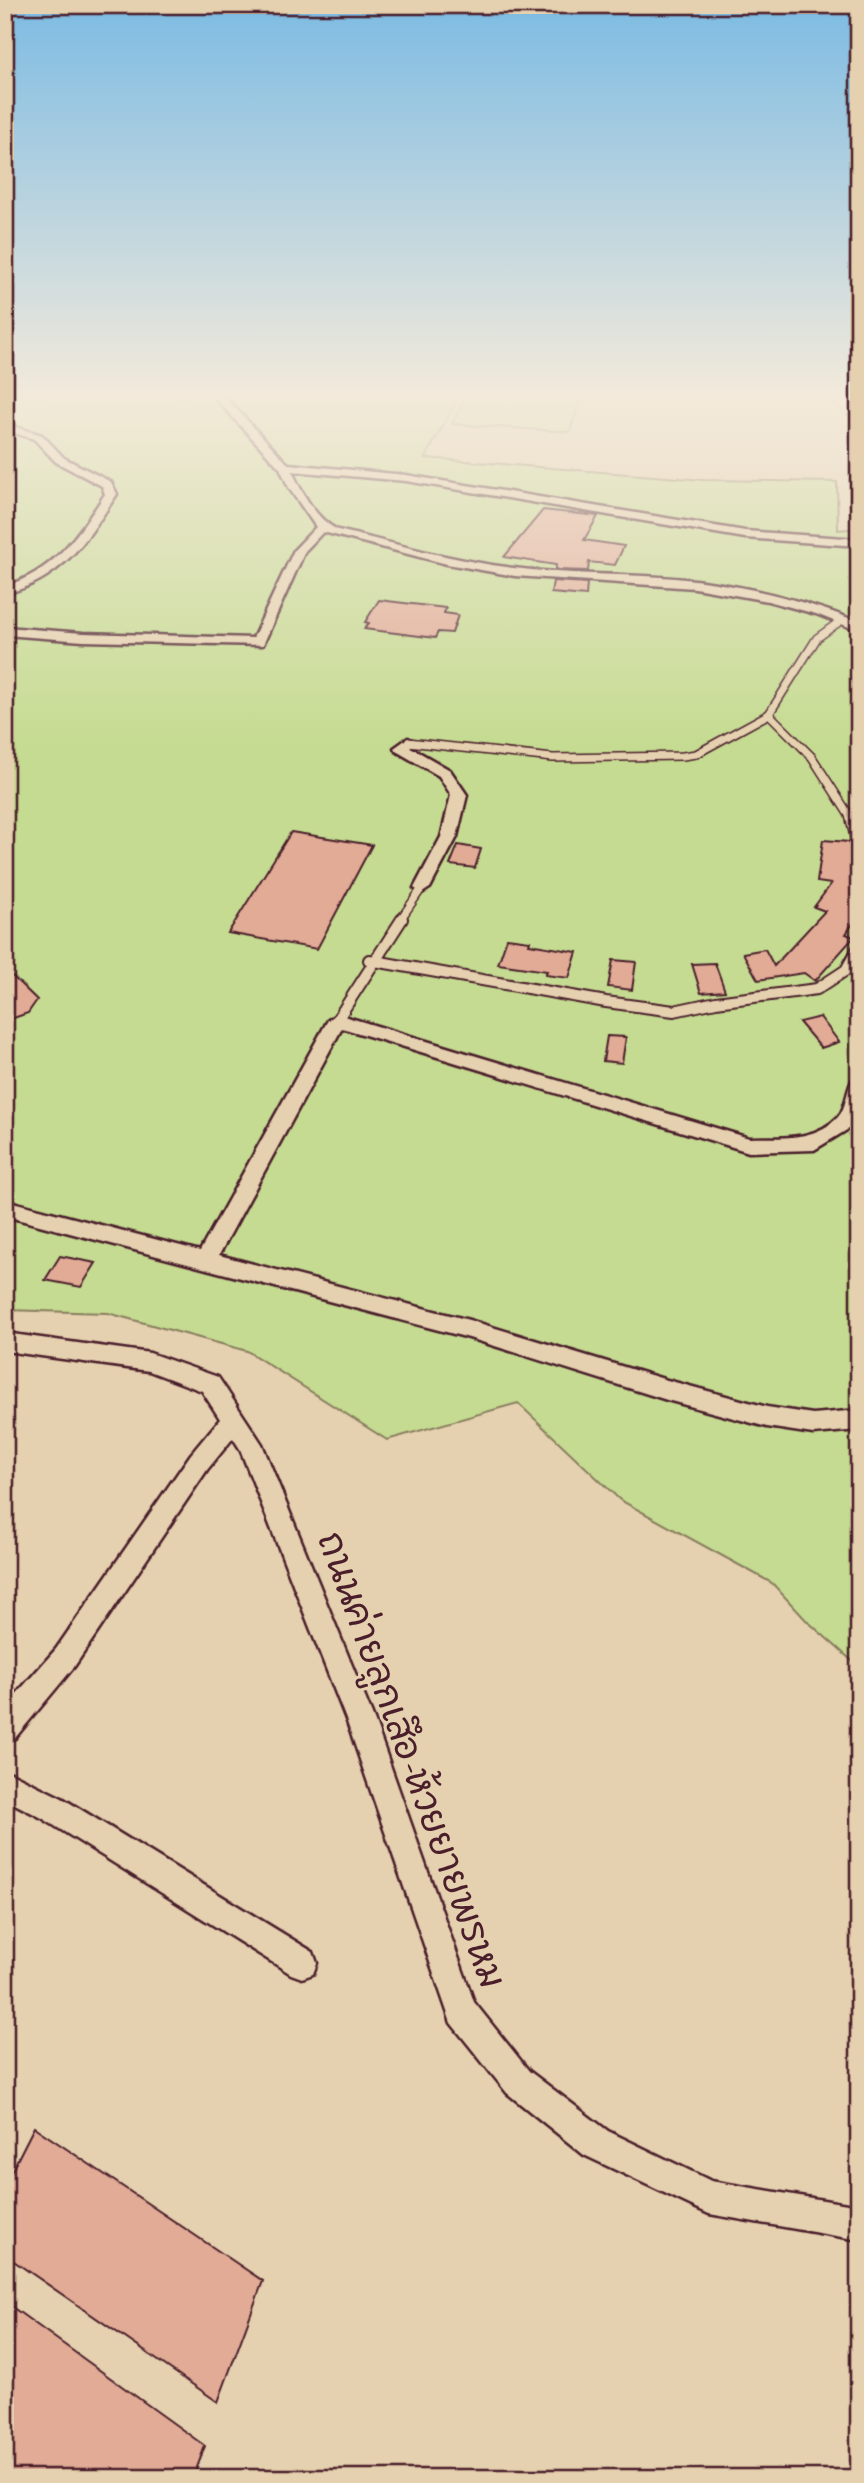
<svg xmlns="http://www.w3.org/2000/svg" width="864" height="2483" viewBox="0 0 864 2483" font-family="Caveat,'Playpen Sans Thai',sans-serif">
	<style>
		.green { fill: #c5db91; stroke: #887d5e; stroke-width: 2 }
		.building { fill: #e1ab96; stroke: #4a1f2b; stroke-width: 2 }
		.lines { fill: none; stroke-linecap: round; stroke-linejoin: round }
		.lane-far2-casing { stroke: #4a1f2b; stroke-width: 8 }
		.lane-far1-casing { stroke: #4a1f2b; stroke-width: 10 }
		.lane-casing { stroke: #4a1f2b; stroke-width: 14 }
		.street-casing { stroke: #4a1f2b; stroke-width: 5 }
		.path { stroke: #4a1f2b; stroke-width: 2.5; stroke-dasharray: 1 2.5; stroke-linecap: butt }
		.lane-far2 { stroke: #e5d1af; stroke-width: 5 }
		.lane-far1 { stroke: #e5d1af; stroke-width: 7 }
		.lane { stroke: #e5d1af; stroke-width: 10 }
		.street { fill: #e5d1af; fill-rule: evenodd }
		.labels { text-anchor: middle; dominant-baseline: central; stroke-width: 6; stroke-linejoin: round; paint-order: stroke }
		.near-street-label { font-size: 37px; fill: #4a1f2b; stroke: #e5d1af }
	</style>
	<rect width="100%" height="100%" fill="#e5d1af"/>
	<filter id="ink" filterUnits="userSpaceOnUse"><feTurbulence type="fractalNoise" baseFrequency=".0143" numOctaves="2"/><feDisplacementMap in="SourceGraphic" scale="14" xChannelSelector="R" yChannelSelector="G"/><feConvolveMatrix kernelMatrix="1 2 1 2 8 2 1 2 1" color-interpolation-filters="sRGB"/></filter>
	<g filter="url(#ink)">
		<g class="green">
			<path d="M5,397H459L425,458L704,480L837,482L838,530L859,528V1667L806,1620L772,1583L620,1500L518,1403L387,1440L247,1351L108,1313L5,1310Z"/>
			<path d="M465,397H581L570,432L452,424Z"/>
		</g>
		<g class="building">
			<path d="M543,510L598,516L584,540L624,546L615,565L589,562L588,571L559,570L555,569L556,565L504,557Z"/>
			<path d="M553,581L587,583L586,596L551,593Z"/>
			<path d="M379,600L446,608L444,613L458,615L452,633L438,632L435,638L364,629L369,623L365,622Z"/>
			<path d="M291,832L372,845L317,949L228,933Z"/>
			<path d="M823,840L849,842L859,881V914L846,934L854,937L815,981L804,973L758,980L743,953L765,949L774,966L825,911L814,907L831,884L817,882Z"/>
			<path d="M458,845L481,849L475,868L450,865Z"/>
			<path d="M507,938L530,941L529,944L577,952L569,978L545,975L547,971L498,964Z"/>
			<path d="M613,960L636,962L632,990L608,987Z"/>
			<path d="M715,963L725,991L701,993L692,964Z"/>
			<path d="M5,969L37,1000L28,1013L5,1021Z"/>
			<path d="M820,1017L839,1042L821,1048L799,1022Z"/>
			<path d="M607,1036L626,1037L622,1063L603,1061Z"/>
			<path d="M60,1256L96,1263L81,1287L45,1280Z"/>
			<path d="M34,2127L263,2281L218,2402L5,2255V2184Z"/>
			<path d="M5,2302L205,2446L193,2478H12L5,2472Z"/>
		</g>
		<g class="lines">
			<defs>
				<path id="lane-far2" d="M837,624L841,621"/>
				<g id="lane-far1">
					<path d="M839,622L817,638L769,714L812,757L849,815L859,858"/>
					<path d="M408,742L553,758L683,756L696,754L769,714"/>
					<path d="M400,920L422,888"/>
				</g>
				<g id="lane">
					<path d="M369,960L606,1002L674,1011L716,1002L817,989L846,970L859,947"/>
					<path d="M337,1020L402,919"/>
				</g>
				<g id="street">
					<path d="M214,397H225L288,464L406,475L745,531L859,539V546L745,538L406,481L292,471C302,493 316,520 338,530C396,544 455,561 514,568C574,576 635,573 695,580C751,587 806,601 859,622V631L816,614L768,601L695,588L515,576L447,564L323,532L305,551L263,645L83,641L5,635V627L83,633L253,638L294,550L316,527L289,488L280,468Z"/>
					<path d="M5,424L42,435L64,458L111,482L117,494C86,541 63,579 5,594V586C54,572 79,534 105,494L102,486L56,462L34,439L5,430Z"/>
					<path d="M408,738L415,742L410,747L450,770L467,795L457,837L430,888L422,893L414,888L441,837L451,795L439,776L396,751L394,748Z"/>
					<path d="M337,1014L749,1138C780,1137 814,1142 838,1117C846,1109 846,1092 852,1081L859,1079L858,1120L855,1125L814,1150L749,1152L342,1028L219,1255L469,1320L667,1380L767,1407L813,1414L859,1410V1430L813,1434L767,1427L667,1400L469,1338L5,1216V1200L200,1251L328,1020Z"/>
					<path d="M5,1333L150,1353L218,1377L262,1444L375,1722L474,2002L529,2071L608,2131L711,2181L859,2206V2240L709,2214L584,2155L507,2093L451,2023L347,1722L240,1449L233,1438L207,1470L74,1667L15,1738L5,1742V1707L56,1649L191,1454L220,1419L202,1391L149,1371L5,1351Z"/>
					<path d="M5,1770L62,1798L313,1952L317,1963L313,1974L302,1978L291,1974L42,1818L5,1799Z"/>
				</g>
			</defs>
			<use href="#lane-far2" class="lane-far2-casing"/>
			<use href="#lane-far1" class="lane-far1-casing"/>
			<use href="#lane" class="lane-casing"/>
			<use href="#street" class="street-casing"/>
			<path class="path" d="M825,397L859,424"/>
			<use href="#lane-far2" class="lane-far2"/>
			<use href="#lane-far1" class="lane-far1"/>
			<use href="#lane" class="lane"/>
			<use href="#street" class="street"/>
		</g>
	</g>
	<linearGradient id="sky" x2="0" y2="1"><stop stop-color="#7cbbe3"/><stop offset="0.53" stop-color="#f3eadb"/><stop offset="1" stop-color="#f3eadb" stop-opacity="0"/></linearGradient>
	<rect width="864" height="745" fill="url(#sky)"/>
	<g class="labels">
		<g class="near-street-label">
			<text transform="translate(412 1760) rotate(70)">ถนนค่ายลูกเสึอ-ห้วยยายพรหม</text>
		</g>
	</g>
	<rect width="864" height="2483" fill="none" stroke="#e5d1af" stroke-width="28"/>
	<rect x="14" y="14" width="836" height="2455" fill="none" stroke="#4a1f2b" stroke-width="2.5" filter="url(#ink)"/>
</svg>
